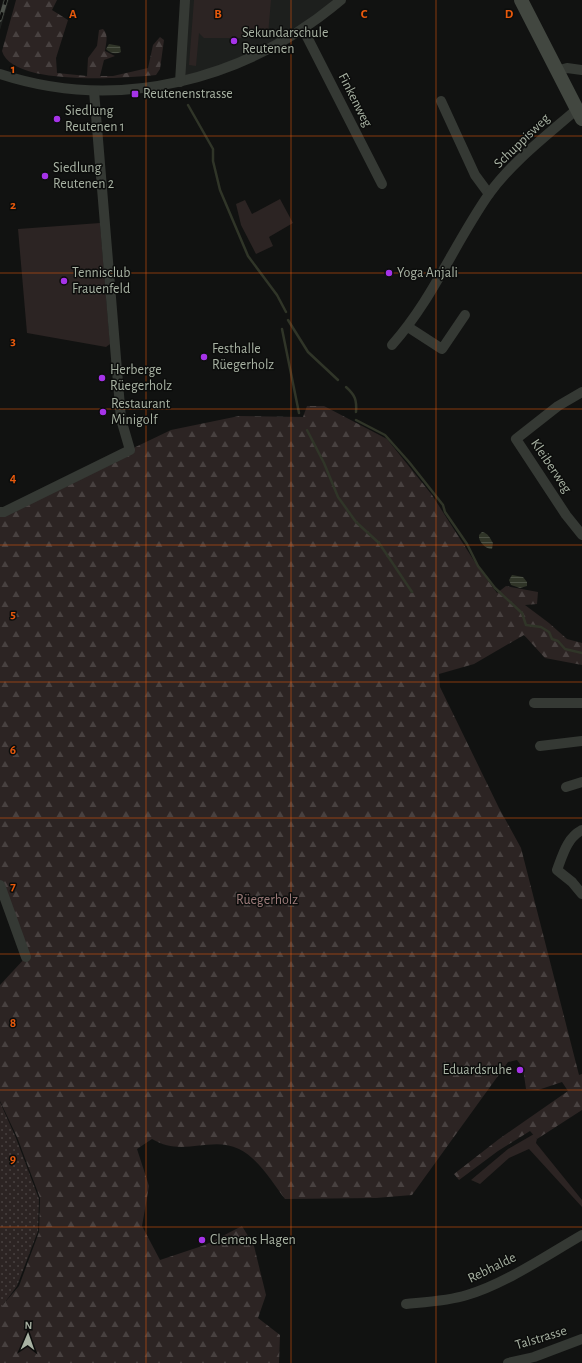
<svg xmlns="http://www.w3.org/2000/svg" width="582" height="1363" viewBox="0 0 582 1363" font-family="'Alegreya Sans',sans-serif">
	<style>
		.built { fill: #1d1f1d }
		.grass { fill: #2c2423 }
		.forest { fill: url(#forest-firs) }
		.park { fill: url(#park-dots) }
		.water { fill: url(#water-rules) }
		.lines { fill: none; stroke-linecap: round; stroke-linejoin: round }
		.stream { stroke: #303528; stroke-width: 2.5 }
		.street { stroke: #353934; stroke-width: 10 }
		.secondary { stroke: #424740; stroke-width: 14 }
		.rail-casing { stroke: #4d524b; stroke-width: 4 }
		.rail { stroke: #0c0d0c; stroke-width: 2.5; stroke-dasharray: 8; stroke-linecap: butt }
		.grid { fill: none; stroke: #e8590c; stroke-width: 1; stroke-opacity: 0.55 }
		.poi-dot { fill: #a633e9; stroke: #0c0d0c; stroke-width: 1.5 }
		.labels { text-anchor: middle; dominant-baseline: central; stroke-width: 3; stroke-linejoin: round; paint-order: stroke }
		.poi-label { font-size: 14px; fill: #a8b2a3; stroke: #0c0d0c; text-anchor: start }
		.street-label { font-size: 14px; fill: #a8b2a3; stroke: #0c0d0c }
		.park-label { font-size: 14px; fill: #9d7b7a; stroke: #0c0d0c }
		.grid-label { font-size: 13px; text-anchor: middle; font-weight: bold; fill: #e8590c; stroke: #0c0d0c; stroke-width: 3; stroke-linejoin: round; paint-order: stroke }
	</style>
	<defs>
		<pattern id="forest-firs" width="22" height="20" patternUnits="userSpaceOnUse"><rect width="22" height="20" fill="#2c2423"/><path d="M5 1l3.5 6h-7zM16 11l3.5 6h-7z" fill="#484140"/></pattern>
		<pattern id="park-dots" width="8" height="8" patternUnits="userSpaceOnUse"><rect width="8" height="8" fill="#2c2423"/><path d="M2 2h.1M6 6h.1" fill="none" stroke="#484140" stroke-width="1.8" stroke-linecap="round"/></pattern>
		<pattern id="water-rules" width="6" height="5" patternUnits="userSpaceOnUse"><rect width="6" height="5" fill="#303528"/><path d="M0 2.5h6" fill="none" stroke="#4b5044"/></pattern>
	</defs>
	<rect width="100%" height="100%" fill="#111211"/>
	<g class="built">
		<path d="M3,0H9L0,30V12Z"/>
		<path d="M185,0H341L303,29L193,79L180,74Z"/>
	</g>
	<g class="grass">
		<path d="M194,0H271L268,35L262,38H204L199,33L196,66L189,65Z"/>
		<path d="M280,199L293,223L269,237L273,246L256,254L241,225L236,204L245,200L252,214Z"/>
		<path d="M100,223L110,344L106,347L27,333L18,229Z"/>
		<path d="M534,1134L537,1139L536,1143L582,1200V1207L529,1149L509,1158L480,1184L471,1180L508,1149Z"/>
	</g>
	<g class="forest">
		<path d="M16,0H57L52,10L68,20L56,58L57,73L87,76L88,58L97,46L99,30L103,29C109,35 106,43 105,51L115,56L104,60L100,76H113L148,68L153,45L160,37L164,40L160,69L156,75C127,78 12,87 2,51Z"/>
		<path d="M307,406H324L387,439L432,495L478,567L497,593L506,586L538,592L537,604L525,605L549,623L567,639L582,643V665L545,658L524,635L474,664L439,674L440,687L499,808L521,848L579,1075L582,1074V1110L537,1139L530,1131L498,1151L459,1180L454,1174L499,1139L568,1091L562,1082L538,1090L526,1089L523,1068L517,1060L508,1062L412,1195L376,1198L285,1199C272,1182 259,1159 239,1149C210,1135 183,1158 152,1139L137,1149L149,1186L142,1226L160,1260L205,1245L242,1226L254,1246L266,1295L258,1318L280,1335L279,1363H0V1308L19,1286L39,1232L40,1198L17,1137L0,1101V985L26,957L0,885V512L171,430L239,416L303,417Z"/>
	</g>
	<path class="park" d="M0,1102L16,1138L39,1199L38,1231L17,1286L0,1309Z"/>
	<g class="water">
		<path d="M109,44L120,46L121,52C116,54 111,54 106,49Z"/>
		<path d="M482,532C488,533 490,538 493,543L492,549C485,549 478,541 479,535Z"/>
		<path d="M512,575L523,577L527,582V586L520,588L511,585L509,580Z"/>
	</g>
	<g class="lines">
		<g class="stream">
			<path d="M188,105L213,149V161L220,190L248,256L277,295L286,312"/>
			<path d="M288,320L308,352L338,380"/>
			<path d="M282,329L299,413"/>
			<path d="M346,387C355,395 357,400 356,412"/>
			<path d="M356,420L385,435L409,462L443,505L445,512L467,544L478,566L495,588L522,613L526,625L541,627L549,632L552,639L558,641L565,649L582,653"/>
			<path d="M307,430L324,463L338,497L356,522L379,543L412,592"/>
		</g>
		<g class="street">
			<path d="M303,29L382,184"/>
			<path d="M556,71L567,68L582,70"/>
			<path d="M0,74C119,113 246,80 341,0"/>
			<path d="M180,82L185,0"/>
			<path d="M441,101L475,175L489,194"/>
			<path d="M408,327L442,349L465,315"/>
			<path d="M392,345C433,299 454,244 489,194C512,162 546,136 576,110"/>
			<path d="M582,392L558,406L516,439L566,515L582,535"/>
			<path d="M0,512H4L130,450L121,419L94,91"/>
			<path d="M534,703H582"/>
			<path d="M540,746L582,741"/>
			<path d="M566,787L582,782"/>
			<path d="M582,830C567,838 563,854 557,870L572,882L582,894"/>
			<path d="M0,885L26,957"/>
			<path d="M406,1304C427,1302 448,1301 467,1295C505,1284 547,1255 582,1235"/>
			<path d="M508,1363L534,1357L582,1339"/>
		</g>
		<path class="secondary" d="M521,0L582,119"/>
		<defs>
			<path id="rail" d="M0,20L6,0"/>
		</defs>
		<use href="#rail" class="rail-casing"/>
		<use href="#rail" class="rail"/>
	</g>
	<path class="grid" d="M146,0V1363M291,0V1363M436,0V1363M0,136H582M0,273H582M0,409H582M0,545H582M0,682H582M0,818H582M0,954H582M0,1090H582M0,1227H582"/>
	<g class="poi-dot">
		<circle cx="234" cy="41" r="4"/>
		<rect x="131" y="90" width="8" height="8" rx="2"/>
		<circle cx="57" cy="119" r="4"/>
		<circle cx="45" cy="176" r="4"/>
		<circle cx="389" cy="273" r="4"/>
		<circle cx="64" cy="281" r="4"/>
		<circle cx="204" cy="357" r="4"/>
		<circle cx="102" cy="378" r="4"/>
		<circle cx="103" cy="412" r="4"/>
		<circle cx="520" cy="1070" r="4"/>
		<circle cx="202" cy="1240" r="4"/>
	</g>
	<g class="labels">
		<g class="poi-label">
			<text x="242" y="33">Sekundarschule<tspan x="242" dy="16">Reutenen</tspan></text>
			<text x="143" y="94">Reutenenstrasse</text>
			<text x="65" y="111">Siedlung<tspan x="65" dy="16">Reutenen 1</tspan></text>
			<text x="53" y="168">Siedlung<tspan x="53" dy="16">Reutenen 2</tspan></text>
			<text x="72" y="273">Tennisclub<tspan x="72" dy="16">Frauenfeld</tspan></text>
			<text x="397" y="273">Yoga Anjali</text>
			<text x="212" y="349">Festhalle<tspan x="212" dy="16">Rüegerholz</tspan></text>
			<text x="110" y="370">Herberge<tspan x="110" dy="16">Rüegerholz</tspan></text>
			<text x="111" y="404">Restaurant<tspan x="111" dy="16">Minigolf</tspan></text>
			<text x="512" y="1070" text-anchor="end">Eduardsruhe</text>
			<text x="210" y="1240">Clemens Hagen</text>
		</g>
		<g class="street-label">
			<text transform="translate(355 100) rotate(63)">Finkenweg</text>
			<text transform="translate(522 141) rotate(-44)">Schuppisweg</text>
			<text transform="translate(551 466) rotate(56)">Kleiberweg</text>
			<text transform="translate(492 1268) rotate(-26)">Rebhalde</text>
			<text transform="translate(541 1338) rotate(-17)">Talstrasse</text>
		</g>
		<g class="park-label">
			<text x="267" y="900">Rüegerholz</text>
		</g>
	</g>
	<g class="grid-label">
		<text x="73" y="18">A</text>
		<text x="218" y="18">B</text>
		<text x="364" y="18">C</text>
		<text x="509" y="18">D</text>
		<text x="13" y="73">1</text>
		<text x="13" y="209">2</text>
		<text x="13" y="345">3</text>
		<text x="13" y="482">4</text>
		<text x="13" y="618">5</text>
		<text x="13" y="754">6</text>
		<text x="13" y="890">7</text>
		<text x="13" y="1027">8</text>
		<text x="13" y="1163">9</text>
	</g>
	<g transform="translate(28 1335) rotate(2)" stroke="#0c0d0c" stroke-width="3" paint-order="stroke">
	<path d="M0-3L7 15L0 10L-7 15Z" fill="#a8b2a3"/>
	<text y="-6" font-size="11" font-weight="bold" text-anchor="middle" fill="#a8b2a3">N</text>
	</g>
</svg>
